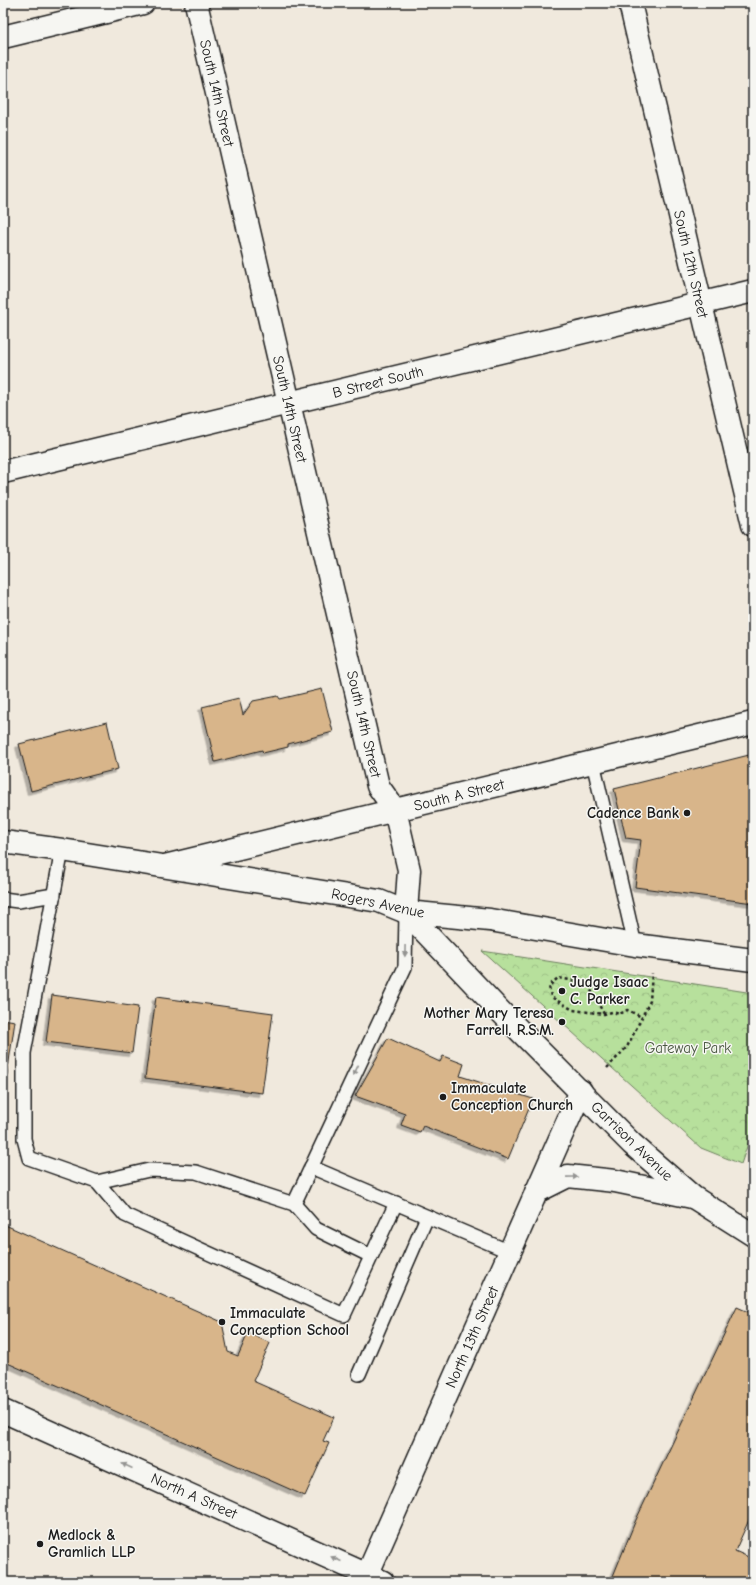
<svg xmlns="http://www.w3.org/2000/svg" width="756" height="1585" viewBox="0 0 756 1585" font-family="'Comic Neue',sans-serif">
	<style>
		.park { fill: url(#park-crowns); stroke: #6a7e5c }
		.building { fill: #d8b58a; stroke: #1c1c1c; filter: url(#shadow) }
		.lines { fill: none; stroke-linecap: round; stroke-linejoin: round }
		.lane-casing { stroke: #1c1c1c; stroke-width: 16 }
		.street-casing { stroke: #1c1c1c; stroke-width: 25 }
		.secondary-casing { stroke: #1c1c1c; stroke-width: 25 }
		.primary-casing { stroke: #1c1c1c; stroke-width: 25 }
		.path { stroke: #1c1c1c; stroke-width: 2.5; stroke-dasharray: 3 3; stroke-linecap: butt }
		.lane { stroke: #f6f6f2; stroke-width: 13 }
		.street { stroke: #f6f6f2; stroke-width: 22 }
		.secondary { stroke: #f6f6f2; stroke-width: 22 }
		.primary { stroke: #f6f6f2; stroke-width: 22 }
		.oneway { fill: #949492 }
		.poi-dot { fill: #1c1c1c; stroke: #f6f6f2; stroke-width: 1.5 }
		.labels { text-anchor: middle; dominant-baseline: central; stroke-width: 3; stroke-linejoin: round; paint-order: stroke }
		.street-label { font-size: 15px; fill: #1c1c1c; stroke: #f6f6f2 }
		.poi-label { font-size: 15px; font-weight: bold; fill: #1c1c1c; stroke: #f6f6f2; text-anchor: start }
		.park-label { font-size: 15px; fill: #4a5742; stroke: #f6f6f2 }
	</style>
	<defs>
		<pattern id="park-crowns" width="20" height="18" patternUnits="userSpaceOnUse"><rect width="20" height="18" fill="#b7e09c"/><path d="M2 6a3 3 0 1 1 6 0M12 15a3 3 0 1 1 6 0" fill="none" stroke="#9dc086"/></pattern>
		<filter id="shadow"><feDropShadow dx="-3.5" dy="3.5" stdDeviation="0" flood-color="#0004"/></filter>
	</defs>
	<rect width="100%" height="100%" fill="#f0e9dd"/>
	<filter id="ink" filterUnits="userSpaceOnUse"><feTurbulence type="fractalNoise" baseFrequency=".025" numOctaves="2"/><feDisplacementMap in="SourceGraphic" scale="8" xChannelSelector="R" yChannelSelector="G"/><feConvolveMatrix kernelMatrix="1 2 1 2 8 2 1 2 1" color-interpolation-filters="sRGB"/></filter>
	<g filter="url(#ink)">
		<g class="park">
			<path d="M753,446V525L735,450Z"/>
			<path d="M482,951L753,993V1129L741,1164L701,1148Z"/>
		</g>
		<g class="building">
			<path d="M322,689L333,732L288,744V747L263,753L262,750L215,762L202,707L239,698L243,715L253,701L278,696L280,699Z"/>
			<path d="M107,722L118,769L31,791L19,744Z"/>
			<path d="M753,754V903L635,887L641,840L626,838L614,789Z"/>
			<path d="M52,995L138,1007L132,1053L46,1042Z"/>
			<path d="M156,997L273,1013L262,1093L145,1078Z"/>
			<path d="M3,1019L15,1021L3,1102Z"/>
			<path d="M388,1038L440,1062L443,1056L464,1064L460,1076L533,1099L508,1159L423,1126L420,1132L401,1125L405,1114L355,1096Z"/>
			<path d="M3,1224L222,1322L228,1352L238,1356L248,1333L270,1343L253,1381L334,1417L323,1441L329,1443L305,1496L3,1361Z"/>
			<path d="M737,1307L753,1314V1511L735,1551L753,1559V1582H614L611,1581L635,1522Z"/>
		</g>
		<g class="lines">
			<defs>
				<g id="lane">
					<path d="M593,762L635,945"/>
					<path d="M62,850L24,1053V1139L29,1158L97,1182L125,1215L344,1315L396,1203"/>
					<path d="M3,899L18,901L54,895"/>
					<path d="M311,1167L510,1252"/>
					<path d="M97,1182L149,1170L196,1172L294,1204L316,1229L371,1256"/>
					<path d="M294,1204L405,967L406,912"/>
					<path d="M359,1374L427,1217"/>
				</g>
				<g id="street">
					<path d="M196,3L378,786L395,810L409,870L406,912"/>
					<path d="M630,3L753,525"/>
					<path d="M3,37L143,3"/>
					<path d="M3,472L753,291"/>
					<path d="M165,866L753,723"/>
					<path d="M364,1582L581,1091"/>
				</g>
				<path id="secondary" d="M3,1411L383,1582"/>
				<g id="primary">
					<path d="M3,842L62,850L379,901L406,912L490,920L635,945L753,960"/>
					<path d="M406,912L502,1013L632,1144L693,1197L753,1235"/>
					<path d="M536,1192L568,1176L615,1181L692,1197"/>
				</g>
			</defs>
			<use href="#lane" class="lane-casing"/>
			<use href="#street" class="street-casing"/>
			<use href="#secondary" class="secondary-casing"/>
			<use href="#primary" class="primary-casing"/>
			<g class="path">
				<path d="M604,1014L587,983L558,978L549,986L551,997L573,1010L604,1014L612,1012L620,1014L627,1010L642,1017"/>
				<path d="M607,1068L627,1047L650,1001L652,973"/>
			</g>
			<use href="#lane" class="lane"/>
			<use href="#street" class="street"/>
			<use href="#secondary" class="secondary"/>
			<use href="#primary" class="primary"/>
		</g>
		<defs><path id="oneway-solid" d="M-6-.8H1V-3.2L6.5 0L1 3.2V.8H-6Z"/></defs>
		<g class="oneway">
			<use href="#oneway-solid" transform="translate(405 951) rotate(91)"/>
			<use href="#oneway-solid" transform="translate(356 1070) rotate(115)"/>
			<use href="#oneway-solid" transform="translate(572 1177) rotate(-1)"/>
			<use href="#oneway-solid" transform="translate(127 1466) rotate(-156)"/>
			<use href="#oneway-solid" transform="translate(336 1559) rotate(-155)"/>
		</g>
	</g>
	<g class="poi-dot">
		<circle cx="687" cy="813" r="4"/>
		<circle cx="562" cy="991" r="4"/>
		<circle cx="562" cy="1022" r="4"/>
		<circle cx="443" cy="1097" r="4"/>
		<circle cx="222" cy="1322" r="4"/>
		<circle cx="40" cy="1544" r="4"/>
	</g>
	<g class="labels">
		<g class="street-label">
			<text transform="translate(217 93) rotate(77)">South 14th Street</text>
			<text transform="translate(691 264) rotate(77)">South 12th Street</text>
			<text transform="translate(378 382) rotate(-14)">B Street South</text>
			<text transform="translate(290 409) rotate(77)">South 14th Street</text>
			<text transform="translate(364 724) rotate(77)">South 14th Street</text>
			<text transform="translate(459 795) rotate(-14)">South A Street</text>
			<text transform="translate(378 903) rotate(12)">Rogers Avenue</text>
			<text transform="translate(632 1141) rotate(44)">Garrison Avenue</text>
			<text transform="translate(472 1337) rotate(-66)">North 13th Street</text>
			<text transform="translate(194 1496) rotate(24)">North A Street</text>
		</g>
		<g class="poi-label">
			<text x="679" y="813" text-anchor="end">Cadence Bank</text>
			<text x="570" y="982">Judge Isaac<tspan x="570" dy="17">C. Parker</tspan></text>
			<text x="554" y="1013" text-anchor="end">Mother Mary Teresa<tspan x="554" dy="17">Farrell, R.S.M.</tspan></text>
			<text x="451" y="1088">Immaculate<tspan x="451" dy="17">Conception Church</tspan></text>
			<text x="230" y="1313">Immaculate<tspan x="230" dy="17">Conception School</tspan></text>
			<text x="48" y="1535">Medlock &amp;<tspan x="48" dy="17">Gramlich LLP</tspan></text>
		</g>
		<g class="park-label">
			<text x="688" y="1048">Gateway Park</text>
		</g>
	</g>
	<rect width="756" height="1585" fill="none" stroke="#f6f6f2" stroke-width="16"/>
	<rect x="8" y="8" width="740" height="1569" fill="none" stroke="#1c1c1c" stroke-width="1.5" filter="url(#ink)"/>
</svg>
